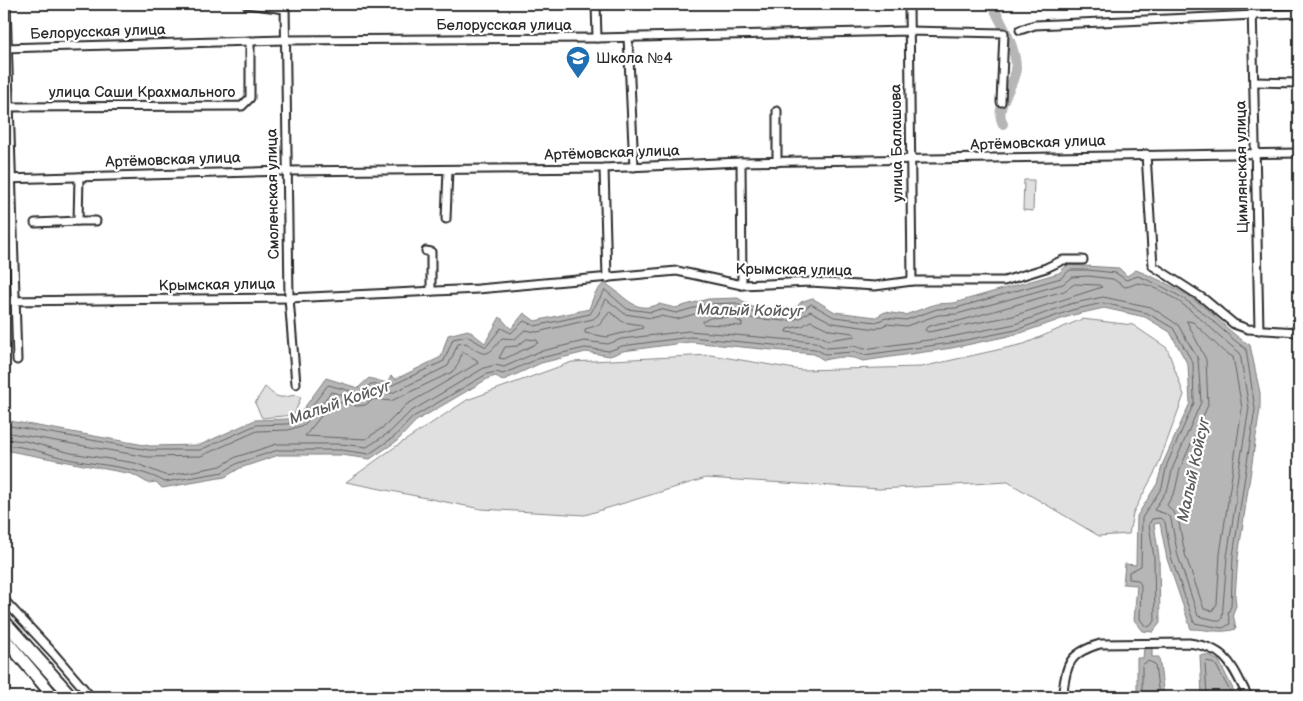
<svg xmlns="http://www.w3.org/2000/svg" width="1303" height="701" viewBox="0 0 1303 701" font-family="'Balsamiq Sans',sans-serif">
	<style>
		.green { fill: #e0e0e0; stroke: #868686 }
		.water { fill: #b6b6b6; stroke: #7e7e7e }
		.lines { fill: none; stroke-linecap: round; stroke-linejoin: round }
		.shore { stroke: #636363; stroke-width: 1 }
		.river { stroke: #b6b6b6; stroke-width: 10 }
		.minor-casing { stroke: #2b2b2b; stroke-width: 11 }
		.trunk-casing { stroke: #2b2b2b; stroke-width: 15 }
		.minor { stroke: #fff; stroke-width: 7 }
		.trunk { stroke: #fff; stroke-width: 11 }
		.labels { text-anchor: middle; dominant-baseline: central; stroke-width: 4.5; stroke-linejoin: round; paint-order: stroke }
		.street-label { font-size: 15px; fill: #2b2b2b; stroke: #fff }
		.poi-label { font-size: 15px; fill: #2b2b2b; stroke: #fff; text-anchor: start }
		.water-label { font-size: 16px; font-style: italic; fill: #5c5c5c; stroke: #fff }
	</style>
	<rect width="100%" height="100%" fill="#fff"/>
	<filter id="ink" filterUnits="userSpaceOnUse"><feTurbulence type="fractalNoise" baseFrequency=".02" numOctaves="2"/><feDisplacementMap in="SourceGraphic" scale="10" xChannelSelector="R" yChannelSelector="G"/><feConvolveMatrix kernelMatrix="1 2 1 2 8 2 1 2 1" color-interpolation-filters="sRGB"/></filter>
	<g filter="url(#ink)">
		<g class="green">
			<path d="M1024,180H1034L1033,211L1023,210Z"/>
			<path d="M1082,319L1133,325L1167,348L1184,395L1157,468L1133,513L1129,534L1099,536L1008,482L879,489L706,478L585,515L481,509L346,482L392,449L467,400L572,362L711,355L801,370L921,367L1024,344Z"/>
			<path d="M265,387C270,391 274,396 280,397C287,398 294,393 301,397L294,415L262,418L255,403Z"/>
		</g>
		<g class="water">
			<path d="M1067,265L1119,268L1127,276L1136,270C1161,280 1184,291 1205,308C1221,321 1232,335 1250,345L1260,393V409L1238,557L1235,596L1236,606L1233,613L1236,629C1220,634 1207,629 1191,629L1167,559L1160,523L1154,524L1159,557L1160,623L1153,632L1143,631L1134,620L1137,585L1123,584L1125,564L1136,565L1137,516L1157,484L1163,463L1190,403L1188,365L1170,332L1145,317L1104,308L1073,315L1018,334L952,348L863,361C849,355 837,357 824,360L814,354L690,342L623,351L610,356L586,352L541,363L502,381L496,376L489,378L416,421L397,441L370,459L341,455H279L240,468L225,477L162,488L156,482L148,483L132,474L4,450V420L150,446L200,445L255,420L287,419L299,415L326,378L358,388L369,378L387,383L391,376L396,379L441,357L448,335L468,330L485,343L500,317L511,329L524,313L535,321L589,309L595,293L604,283C623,292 633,316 659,304L675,308L708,299L738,298L752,307L784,310L796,308L801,302L812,298L835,312L876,317L885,312L905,315L936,304L954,303L1059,273Z"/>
			<path d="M1144,648H1152V657H1159L1164,697H1137V658H1143Z"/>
			<path d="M1200,655H1209L1219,661L1237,697H1202Z"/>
		</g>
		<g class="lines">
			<g class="shore">
				<path d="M1075,284L1099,285L1102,287L1013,316L928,332L925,330L927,327L940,323L959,321L1064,291Z"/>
				<path d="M610,312L623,322L641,325L643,328L607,337L585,333V329L599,325Z"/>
				<path d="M733,317L742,323V326L704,324L702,322L710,318Z"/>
				<path d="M811,321L830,330L853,333L855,336L828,340L818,335L786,332L787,329L802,326Z"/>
				<path d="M1187,321L1193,322L1223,351L1233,357L1242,408L1220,554L1217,604L1212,611L1204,609L1185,554L1178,518L1167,505L1175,491L1180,469L1208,405L1206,360Z"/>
				<path d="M527,339L537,340L538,343L504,359L499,358L505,347L517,346Z"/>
				<path d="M463,352L477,360L478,363L406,405L385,426L366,439L305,436L333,401L357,406L365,405L374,399L391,401L452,372L457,366Z"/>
				<path d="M4,425L149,450H200L256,425L287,424L301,420L328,385L358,393L371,384L388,387L444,361L453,339L467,336L486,347L501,328L511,333L524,321L535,326L590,314L605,290L627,309L651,312L660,309L676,313L708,304L736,303L751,312L785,315L798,313L811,304L834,317L876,322L886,318L906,320L937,309L956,308L1061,278L1070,270H1088L1116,273L1126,280L1138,276C1161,285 1182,296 1202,312C1217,324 1229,337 1246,349L1255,409L1233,556L1231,606L1228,613L1230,624L1223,628L1194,623L1171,557L1165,522L1160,518L1152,519L1149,524L1154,558L1155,621L1150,626L1146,627L1140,619L1141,585L1138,580L1129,579V572L1141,566L1142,518L1162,487L1167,464L1194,403L1193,363L1173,328L1147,313L1103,303L1072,310L1016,330L951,343L864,355L853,352L825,354L815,349L690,337L622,346L609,351L585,348L540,358L503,374L496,372L487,374L413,417L394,437L369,454L341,450H278L238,463L223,472L165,482C136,466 101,466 68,459C47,454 26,446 4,445"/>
				<path d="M4,432L148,457L201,456L257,431L288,430L304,425L331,392L358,399L372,391L385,394L392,393L448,366L458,344L466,343C485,357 487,358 502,338L515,339L525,330L537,332L593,319L598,315L606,299L625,314L651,318L660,316L677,319L709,310H734L750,318L785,321L800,318L810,311L833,323L876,329L887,324L906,326L938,315L957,314L1063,284L1072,277L1088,276L1113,279L1125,287C1130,287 1135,283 1139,283C1177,290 1211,331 1240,353L1249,408L1236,488V500L1227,557L1222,619L1220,621L1198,616L1178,556L1171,519L1166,514L1154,510L1168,488L1173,467L1201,402L1198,359L1178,325L1151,307L1103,297L1070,304L1015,324L950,337L864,349L854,346L826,348L815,342L689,331L621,339L608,344L584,341L538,352L504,367L495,365L484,368L410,412L390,432L367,447L341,444H277L236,457L221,466L167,476L135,463L71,453L25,441L4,439"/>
				<path d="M1142,697V665L1148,661L1155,664L1159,697"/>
				<path d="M1207,697L1205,663L1208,661L1216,665L1233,697"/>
			</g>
			<path class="river" d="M995,4V10C1004,29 1016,47 1016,69C1015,86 993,107 1003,124"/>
			<defs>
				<g id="minor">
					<path d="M6,4L17,360"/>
					<path d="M246,4L285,9"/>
					<path d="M285,4L289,298L296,384"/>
					<path d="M596,4L597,38"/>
					<path d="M909,4L912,281"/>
					<path d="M1252,4L1259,330"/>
					<path d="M1020,30L1035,25L1299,13"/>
					<path d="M628,37L634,167"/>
					<path d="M4,48L285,40L597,38L908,31L1004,33L1001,102"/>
					<path d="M1254,82L1299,83"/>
					<path d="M4,107L242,106L250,98V41"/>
					<path d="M777,111V162"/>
					<path d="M1146,154L1153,266L1204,299L1234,324L1248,329L1299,332"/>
					<path d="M741,162L742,285"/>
					<path d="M604,168L607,278"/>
					<path d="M79,177L78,221H96"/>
					<path d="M4,179L287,171L604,168L741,162L1299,153"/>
					<path d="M446,219L448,170"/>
					<path d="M35,223L78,221"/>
					<path d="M426,251L431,252V291"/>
					<path d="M4,301L289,298L478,289L677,271L742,285L810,282L875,286L912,281H1004L1046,268L1063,260H1083"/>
					<path d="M4,600L54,654L91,697"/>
					<path d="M1062,697C1067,666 1066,654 1100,644L1189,643C1228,648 1232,666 1248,697"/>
				</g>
				<g id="trunk">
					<path d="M4,621L72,697"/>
					<path d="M4,638L54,697"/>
				</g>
			</defs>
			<use href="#minor" class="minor-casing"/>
			<use href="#trunk" class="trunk-casing"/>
			<use href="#minor" class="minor"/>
			<use href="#trunk" class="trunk"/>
		</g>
	</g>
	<defs>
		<symbol id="school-pin" viewBox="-11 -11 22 30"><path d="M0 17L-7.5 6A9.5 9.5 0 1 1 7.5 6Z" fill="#1f6fb2" stroke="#fff"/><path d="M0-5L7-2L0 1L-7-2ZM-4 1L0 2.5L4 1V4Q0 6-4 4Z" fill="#fff"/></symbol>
	</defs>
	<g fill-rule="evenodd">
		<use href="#school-pin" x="564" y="44" width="28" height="38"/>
	</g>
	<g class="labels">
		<g class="street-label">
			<text x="504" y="25">Белорусская улица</text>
			<text transform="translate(98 32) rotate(-2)">Белорусская улица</text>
			<text x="142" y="92">улица Саши Крахмального</text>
			<text transform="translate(897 143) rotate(-91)">улица Балашова</text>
			<text transform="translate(1038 143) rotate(-2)">Артёмовская улица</text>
			<text transform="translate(612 153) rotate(-2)">Артёмовская улица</text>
			<text transform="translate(173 160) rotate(-2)">Артёмовская улица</text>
			<text transform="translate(1242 167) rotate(-91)">Цимлянская улица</text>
			<text transform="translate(273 194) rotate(-91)">Смоленская улица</text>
			<text transform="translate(794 270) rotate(1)">Крымская улица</text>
			<text transform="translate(217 285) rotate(-1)">Крымская улица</text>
		</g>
		<g class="poi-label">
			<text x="596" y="58">Школа №4</text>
		</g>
		<g class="water-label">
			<text transform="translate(750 311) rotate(1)">Малый Койсуг</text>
			<text transform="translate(340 403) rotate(-19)">Малый Койсуг</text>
			<text transform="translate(1194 470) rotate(-78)">Малый Койсуг</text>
		</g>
	</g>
	<rect width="1303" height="701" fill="none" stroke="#fff" stroke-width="20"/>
	<rect x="10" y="10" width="1283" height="681" fill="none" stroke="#2b2b2b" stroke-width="2" filter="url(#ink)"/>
</svg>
